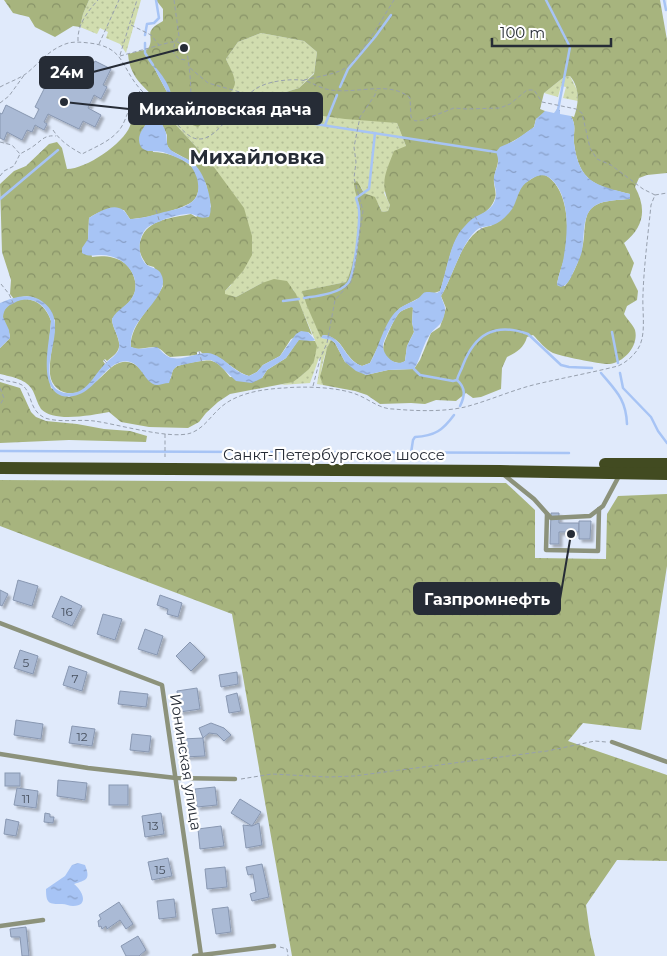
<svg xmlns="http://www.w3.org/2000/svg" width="667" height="956" viewBox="0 0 667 956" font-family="Montserrat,sans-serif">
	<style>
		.grass { fill: url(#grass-dots) }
		.forest { fill: url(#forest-crowns) }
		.water { fill: url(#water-ripples); fill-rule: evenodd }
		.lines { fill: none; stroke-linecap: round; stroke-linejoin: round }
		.stream { stroke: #a7c4f5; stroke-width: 2.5 }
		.building { fill: #aabad5; stroke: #8897b1; filter: url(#shadow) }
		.path { stroke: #97a0ae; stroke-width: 1; stroke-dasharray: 4 2.5; stroke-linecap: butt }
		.service { stroke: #8c927b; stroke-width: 4.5 }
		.primary { stroke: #424b21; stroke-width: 12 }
		.labels { text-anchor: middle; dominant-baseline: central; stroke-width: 4.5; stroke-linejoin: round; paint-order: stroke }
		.number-label { font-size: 12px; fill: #47505e }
		.street-label { font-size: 15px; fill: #262c36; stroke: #fff }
		.district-label { font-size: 20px; font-weight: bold; fill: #262c36; stroke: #fff }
		.leader { fill: none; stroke: #262c36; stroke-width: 2 }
		.callout-dot { fill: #262c36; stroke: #fff; stroke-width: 2 }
		.callout { fill: #262c36; stroke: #262c36; stroke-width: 2 }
		.callout-label { font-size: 16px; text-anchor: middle; font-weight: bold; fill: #fff }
	</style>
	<defs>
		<pattern id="grass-dots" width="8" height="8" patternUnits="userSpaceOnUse" patternTransform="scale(1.25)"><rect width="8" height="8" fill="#d1ddaf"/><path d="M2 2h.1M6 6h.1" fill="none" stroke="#b3be97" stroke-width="1.8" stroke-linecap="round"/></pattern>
		<pattern id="forest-crowns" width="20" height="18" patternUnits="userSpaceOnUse" patternTransform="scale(1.25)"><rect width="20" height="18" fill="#a7b47e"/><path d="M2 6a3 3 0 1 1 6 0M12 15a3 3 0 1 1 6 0" fill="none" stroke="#889368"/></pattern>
		<pattern id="water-ripples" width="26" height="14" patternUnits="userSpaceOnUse" patternTransform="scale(1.25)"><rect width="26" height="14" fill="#a7c4f5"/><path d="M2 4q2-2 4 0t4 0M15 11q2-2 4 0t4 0" fill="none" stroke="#889fc7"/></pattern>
		<filter id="shadow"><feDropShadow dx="3" dy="3" stdDeviation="1" flood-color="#0004"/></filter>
	</defs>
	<rect width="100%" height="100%" fill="#e0eafb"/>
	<g class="grass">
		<path d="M89,0H141L126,53L120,44L106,38L108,32L100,28L97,34L80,27L83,14Z"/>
		<path d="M261,33L304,41L317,52L314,73L299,88L270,97L248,98L397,123L406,146L384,193L390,205L388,211L382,212C379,203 373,195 364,193L361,187C358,219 360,253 346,282L303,291L321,338L331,340C325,353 318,371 323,385L317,384L321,360L319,358L310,383L281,385C305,379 317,364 315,340L293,289L262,283L236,297L225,295V291L231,285L211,163L176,125L163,116L166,112L173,113L189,124L235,81L226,59L238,42Z"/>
		<path d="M570,76L577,90L578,101L563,98L566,87L561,86L558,97L544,93L564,77Z"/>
	</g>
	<g class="forest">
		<path d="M4,0H89L83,14L80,27L73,26L55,37L35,27L29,17L13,13Z"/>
		<path d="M156,0H660L667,40V173L647,175L639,178L635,187C647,209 644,227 624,243L634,263L630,275L638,291L637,300L627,306L624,314C627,319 633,325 635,330C639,345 625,362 610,364C603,365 560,356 553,353C546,350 539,341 533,335L527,337C524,348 517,352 507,357L502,368L501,389L481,397L473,398L466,393L456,401L436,400L425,404L411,403L380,404L367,395L355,391L323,385L320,377L327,348L331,340L335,343L345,362L366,375L388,370L414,369L420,360L431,333L440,327L446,308L441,296C454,276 463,228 491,226L518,194L522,185L536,176L543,174C570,186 570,234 564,259C562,267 558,276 557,285L565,286C574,274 580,259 583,244C586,231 582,212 596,205C605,200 619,200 630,199V194C595,186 579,182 574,143C573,132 577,127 571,116L574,117C579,103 580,88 570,76L564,77L544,93L540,109L545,111L544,114L536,119L534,127L522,136L508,144L498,156C499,165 495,170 494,179C493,185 497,192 495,198C490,216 468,218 458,236C449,251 446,274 440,291L417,299L400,308L393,316L370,363L362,366C343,359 345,337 323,335L321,338L307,306L302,291L346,282C355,263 361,227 359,206C358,198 354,191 354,183L357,181L364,193L375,197L382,212L388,211L390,205C379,183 386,172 394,151L406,146L397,123L345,119L257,107L247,98L270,97L299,88L314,74L317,52L304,41L261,33L238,42L226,59C229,66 234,74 235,82C236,92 208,121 198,127C186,124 178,114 166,112L172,97L152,64L167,92L168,100L163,107C148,88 130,81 128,54L148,49C156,35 141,33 163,21V9Z"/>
		<path d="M142,95L158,112L150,119L153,152C165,152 181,157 190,165C200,174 202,190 194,200C186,209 143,219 130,219L124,210C109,209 101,210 89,218L88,239L92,257C112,254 131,260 135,281C136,286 136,291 133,296C129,305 118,311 112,319C112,330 125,343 116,353C114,356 110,358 107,361L105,359L103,361L105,364C99,371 94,379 88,386C75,399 52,394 50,374C49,356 55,338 55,320C42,304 37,290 14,299L10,294L11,280L2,252L0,184L14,171L26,166L49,144L57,142L62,148L67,169C86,169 123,144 130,126C133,117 131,108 134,99Z"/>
		<path d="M163,116L176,125L211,163L244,208L252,236V255L243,271L225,291V294L236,297L262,283L274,279L287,281L296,294L312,335L308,332L291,339L280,356L263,365L257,372L249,376C233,372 220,352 203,354L200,351L197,352V355L170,357C166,355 163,351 160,349C150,344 140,352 131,347C129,326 154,304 163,286L154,267L147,265C141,257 137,249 141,239C148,219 172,218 191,214L196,217L211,207L206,184L194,163L170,150L167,145V135L161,123Z"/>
		<path d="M24,299C38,299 47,309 51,321L47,367L51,388L69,397C77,392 86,388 94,383C106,375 116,355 134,364C144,369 146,380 157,385L171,378C172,374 172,369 176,367C180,364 207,359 212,361C220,363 225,371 230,377L262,378L267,370L286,358L299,339L315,341L317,346L314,361L309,369L301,376L293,382L230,394L218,402L206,413L199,422L188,428L149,427L121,422L109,412C92,415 54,423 41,409C37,403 36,397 33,391C27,379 12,377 0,374V348L10,338C9,327 5,327 3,319C0,307 15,300 24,299Z"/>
		<path d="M411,307H413L412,322L414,332L407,346L405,361C401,364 399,363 394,362C376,355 385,341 390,329C393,323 395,317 400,312C403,310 407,308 411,307Z"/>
		<path d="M0,382L20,388L31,412L36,417L46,421L77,424L104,429L130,431L147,436L146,442L69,440L0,443Z"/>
		<path d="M0,480L506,483L535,510V558L606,559L607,514L618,496L667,494V566L641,730L583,723L568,741L667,775V861L617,860L586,905L590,934L595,956H292L232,614L0,526Z"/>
	</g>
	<g class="water">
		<path d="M151,62C159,71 174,88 171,101C170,108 165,113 161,119C161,124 165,128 166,133C167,138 166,144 169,148C175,155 186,157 193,163C204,171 215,204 209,217C198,219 200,216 191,214C186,213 166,218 161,221C156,223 149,225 145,230C138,239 137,257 147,265C151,268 157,268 160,272C163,277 164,282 162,287C155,308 128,323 131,347L139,349L157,347C161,350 164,355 169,357C182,362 196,352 208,353C224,355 232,372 249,376L257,372L263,365L280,356L296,334L301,331L308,332L315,340L312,341L299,340L286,358L267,370L262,378L252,383L236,381L218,364L211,360H205L177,366L173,370L169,383C165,383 160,385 157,385C143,384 141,356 120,362C106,367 99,381 88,389C81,395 71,398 62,396C37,387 50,341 51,321C46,304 31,294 14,303C7,306 4,309 3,317L9,330L10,338L0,348V303C14,297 30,292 43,302C73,324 35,366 56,389C59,391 63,393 66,393C86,396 93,376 104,365C109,359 118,355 119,348C121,338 112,329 112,319C117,309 128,306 133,296C136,291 136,283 134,277C129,263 116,255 101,255C93,255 88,257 82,253V248L88,239L89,218C97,213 113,202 123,210C126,212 128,217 130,219C142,219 153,215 164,212C180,208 201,205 198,184C198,178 194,171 191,166C185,160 171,155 163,152C154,150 140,155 139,140C139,126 160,111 168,100L167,92Z"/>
		<path d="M557,109L560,110V114L571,116C577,127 573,132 574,143C579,183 596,185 630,194V199C619,200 605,200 596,205C581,213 585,237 582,251C580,259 576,266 573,273C570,279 568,285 561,287L557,285C558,275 563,265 564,255C568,231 570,196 551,179C543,172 535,176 527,182C516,190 518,205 508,214C504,219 498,223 493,225C488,227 482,226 478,229C461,242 452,279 441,296C442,301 446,306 445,311C443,325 439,324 431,333C423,343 421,358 414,369L388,370L366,375L356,371L345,362L335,343L331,340L321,338L323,335C345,337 342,359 362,366L370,363C380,346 384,320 400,308C404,305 409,303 414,301C427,294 418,290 437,293L440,291C446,273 449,249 459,233C463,228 467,223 472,219C482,213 494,210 496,196C497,190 493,184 494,177C496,166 501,164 496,152L500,147L514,141L534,127L536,119L545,111L554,113ZM411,307L413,308L412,322L414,332L407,346L405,361C396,367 384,357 383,347C382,342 396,316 400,312C403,310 407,308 411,307Z"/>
		<path d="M78,863L85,865C91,880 86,880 74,884C82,890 90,906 73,906C69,906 66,904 62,904C49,904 46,904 46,889L65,876L72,865Z"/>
	</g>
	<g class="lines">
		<g class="stream">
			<path d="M546,0L570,47L558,110"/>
			<path d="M664,0L666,10"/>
			<path d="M145,35L147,24L154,23L159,18L156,0"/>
			<path d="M145,43V53L153,65"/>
			<path d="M340,87L348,69L375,37L391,15"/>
			<path d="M244,113L496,152"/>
			<path d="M325,125L337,95"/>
			<path d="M0,199L58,150"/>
			<path d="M304,298C317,296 339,294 348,283C355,274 360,222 359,210C359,206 357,202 356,198L369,189L375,133"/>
			<path d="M283,301L299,299"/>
			<path d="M612,332L618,363"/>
			<path d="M414,369L420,375L453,381L457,380C458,375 461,371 463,365C475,334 495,322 528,334L561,365L569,367L592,368"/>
			<path d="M601,373C616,391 626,399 627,424"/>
			<path d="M620,373L623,388L651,417L658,431L667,443"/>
			<path d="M457,380C466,388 465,396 460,406"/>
			<path d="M0,451L569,453"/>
			<path d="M411,453L413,440L415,437C435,436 443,430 454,415"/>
		</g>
	</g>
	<g class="building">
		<path d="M95,61L111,69L103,85L107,87L101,99L94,95L88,108L101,115L95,127L83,121L79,129L48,114L44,122L47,124L44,130L35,125L32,132L27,130L22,140L7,132L4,140L0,138V113L2,114L6,105L34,119L39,109L35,107L45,87L47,88L54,73L62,77L66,71L85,80Z"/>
		<path d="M551,513H559V523H579V532H559V544H550Z"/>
		<path d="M579,521H591L590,539H579Z"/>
		<path d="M18,580L38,586L32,606L13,600Z"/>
		<path d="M0,590L8,594L2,606L0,605Z"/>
		<path d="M160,595L182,603L178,617L167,614L168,609L157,605Z"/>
		<path d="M61,596L82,606L72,626L52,617Z"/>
		<path d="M103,614L122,619L115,640L97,634Z"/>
		<path d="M145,629L163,636L157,655L138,649Z"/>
		<path d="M190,642L205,657L191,671L176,656Z"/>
		<path d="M20,650L38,656L33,674L14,668Z"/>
		<path d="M69,666L87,672L82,691L63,685Z"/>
		<path d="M237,672L238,684L221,687L219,675Z"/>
		<path d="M197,688L200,709L180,712L177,691Z"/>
		<path d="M120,691L148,694L146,707L118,704Z"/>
		<path d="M237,693L241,711L229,713L226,696Z"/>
		<path d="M16,720L43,724L41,739L14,735Z"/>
		<path d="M211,723L224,728L231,735L224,741L217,734L209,733L203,738L199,728Z"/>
		<path d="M72,726L95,729L92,746L69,743Z"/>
		<path d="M132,734L151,736L149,752L130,750Z"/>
		<path d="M203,738L205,756L183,757L182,739Z"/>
		<rect x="5" y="773" width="15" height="13"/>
		<path d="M58,780L87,783L85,800L57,796Z"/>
		<rect x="109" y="785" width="19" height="20"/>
		<path d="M215,787L217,805L197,807L195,789Z"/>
		<path d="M17,788L38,791L36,808L14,805Z"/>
		<path d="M240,799L261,812L252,826L231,813Z"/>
		<path d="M45,813L50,814V817H54L53,823L44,822Z"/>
		<path d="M161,813L164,834L145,837L142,816Z"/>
		<path d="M6,819L19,822L16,836L4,834Z"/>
		<path d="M259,823L262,845L246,848L243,825L252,826Z"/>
		<path d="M221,826L224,846L200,849L198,829Z"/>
		<path d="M168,858L172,876L152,880L148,862Z"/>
		<path d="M262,864L269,897L252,901L250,894L256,892L253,874L248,875L246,867Z"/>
		<path d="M225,867L227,887L207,889L205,869Z"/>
		<path d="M174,899L176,917L159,919L157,901Z"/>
		<path d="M119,902L133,924L126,929L120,920L107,929L106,926L102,929L101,926L99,927L98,921L101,919L99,915Z"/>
		<path d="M228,907L231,932L216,934L212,909Z"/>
		<path d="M26,927L29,956H22L20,937H11L10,929Z"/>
		<path d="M138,936L146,950L139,956H126L121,946Z"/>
	</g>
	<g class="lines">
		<g class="path">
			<path d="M174,0L179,36L175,42L173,52L179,59L186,60"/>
			<path d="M131,25L151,35L159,45"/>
			<path d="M78,41C77,25 88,11 98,0"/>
			<path d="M99,44L119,0"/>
			<path d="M120,55L137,0"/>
			<path d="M120,56L171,42H178L186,48C189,60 194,101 188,112C186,117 181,119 176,121"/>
			<path d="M190,68L208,83L247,94"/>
			<path d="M304,80C316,77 331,75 342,70C359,61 383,17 394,0"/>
			<path d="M0,87C9,82 19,79 27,73C39,63 48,51 63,45C71,41 80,42 89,43C126,47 120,68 142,91C152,102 164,112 175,122C182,129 189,139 199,139C219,140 238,99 257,88C269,81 288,79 301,80C310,81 318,87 326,89C353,96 389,79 410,98L411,117L415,121L423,120L454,108L467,109L500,108L510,104L527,90H534L542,102L576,109L582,113L590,148L597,159L611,165L643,189L655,195"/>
			<path d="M0,103L9,96L25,74"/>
			<path d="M53,130C60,141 71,148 82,154C97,146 117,139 124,122C130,109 130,101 140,91"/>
			<path d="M0,142L12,145L20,154C25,151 30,149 35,145C43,139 45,135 56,136"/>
			<path d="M0,176L4,171L14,166L20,154"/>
			<path d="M156,210L160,223"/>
			<path d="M475,216L482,230"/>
			<path d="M1,284L9,294L14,305"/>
			<path d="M199,351L202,363"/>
			<path d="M104,360L112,369"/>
			<path d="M0,379C7,382 15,381 22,385C33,393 28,410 45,418C60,423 79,419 94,421C117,424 171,440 191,433C204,428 210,417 220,408C236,393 263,389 284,388C304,386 340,387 358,395C370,400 380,409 393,409C416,411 443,412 465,407C488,401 510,391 533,385C562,378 590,373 618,366C627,362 636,354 640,345C646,331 642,310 643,294C644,265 648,235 651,205L655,195L667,193"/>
			<path d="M313,386L320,359L327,343L335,300L351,282L354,270L363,211L354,178L356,162L354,147L360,117L375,95L376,90"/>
			<path d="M0,388L4,398L0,405"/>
			<path d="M165,434V457"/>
			<path d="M241,779L272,774L328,777L354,776L547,751L595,741L606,742"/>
			<path d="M280,947L287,949L288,956"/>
		</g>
		<g class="service">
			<path d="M503,474L534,499L551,518L590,516L603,506L619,476"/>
			<path d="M547,514L546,550L598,551L599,509"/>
			<path d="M0,623L162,685L201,955"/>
			<path d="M612,742L667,762"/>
			<path d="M0,754L88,768L176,778L235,779"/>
			<path d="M0,926L43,920"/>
			<path d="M194,956L274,946"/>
		</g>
		<g class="primary">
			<path d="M605,464H667"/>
			<path d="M0,468L500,471L667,474"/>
		</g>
	</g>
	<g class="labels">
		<g class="number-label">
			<text x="67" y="611">16</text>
			<text x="26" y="662">5</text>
			<text x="75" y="678">7</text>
			<text x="82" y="736">12</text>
			<text x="26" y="798">11</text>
			<text x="153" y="825">13</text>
			<text x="160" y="869">15</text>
		</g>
		<g class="street-label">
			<text x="334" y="454">Санкт-Петербургское шоссе</text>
			<text transform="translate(186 762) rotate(81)">Ионинская улица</text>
		</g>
		<g class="district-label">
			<text x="257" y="157">Михайловка</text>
		</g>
	</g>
	<path class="leader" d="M184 48L93 72M64 102L129 109M571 534L560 599"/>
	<g class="callout-dot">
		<circle cx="184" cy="48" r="5"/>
		<circle cx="64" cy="102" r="5"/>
		<circle cx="571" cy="534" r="5"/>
	</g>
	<g class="callout">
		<rect x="40" y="57" width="53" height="31" rx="5"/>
		<rect x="129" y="93" width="193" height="31" rx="5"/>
		<rect x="414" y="583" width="146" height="31" rx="5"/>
	</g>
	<g class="callout-label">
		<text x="67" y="78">24м</text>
		<text x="225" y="115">Михайловская дача</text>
		<text x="487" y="605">Газпромнефть</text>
	</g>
	<path d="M492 38v8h119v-8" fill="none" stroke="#262c36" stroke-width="2.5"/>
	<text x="500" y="38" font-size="15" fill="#262c36" stroke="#ffffff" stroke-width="4" paint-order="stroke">100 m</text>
</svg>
